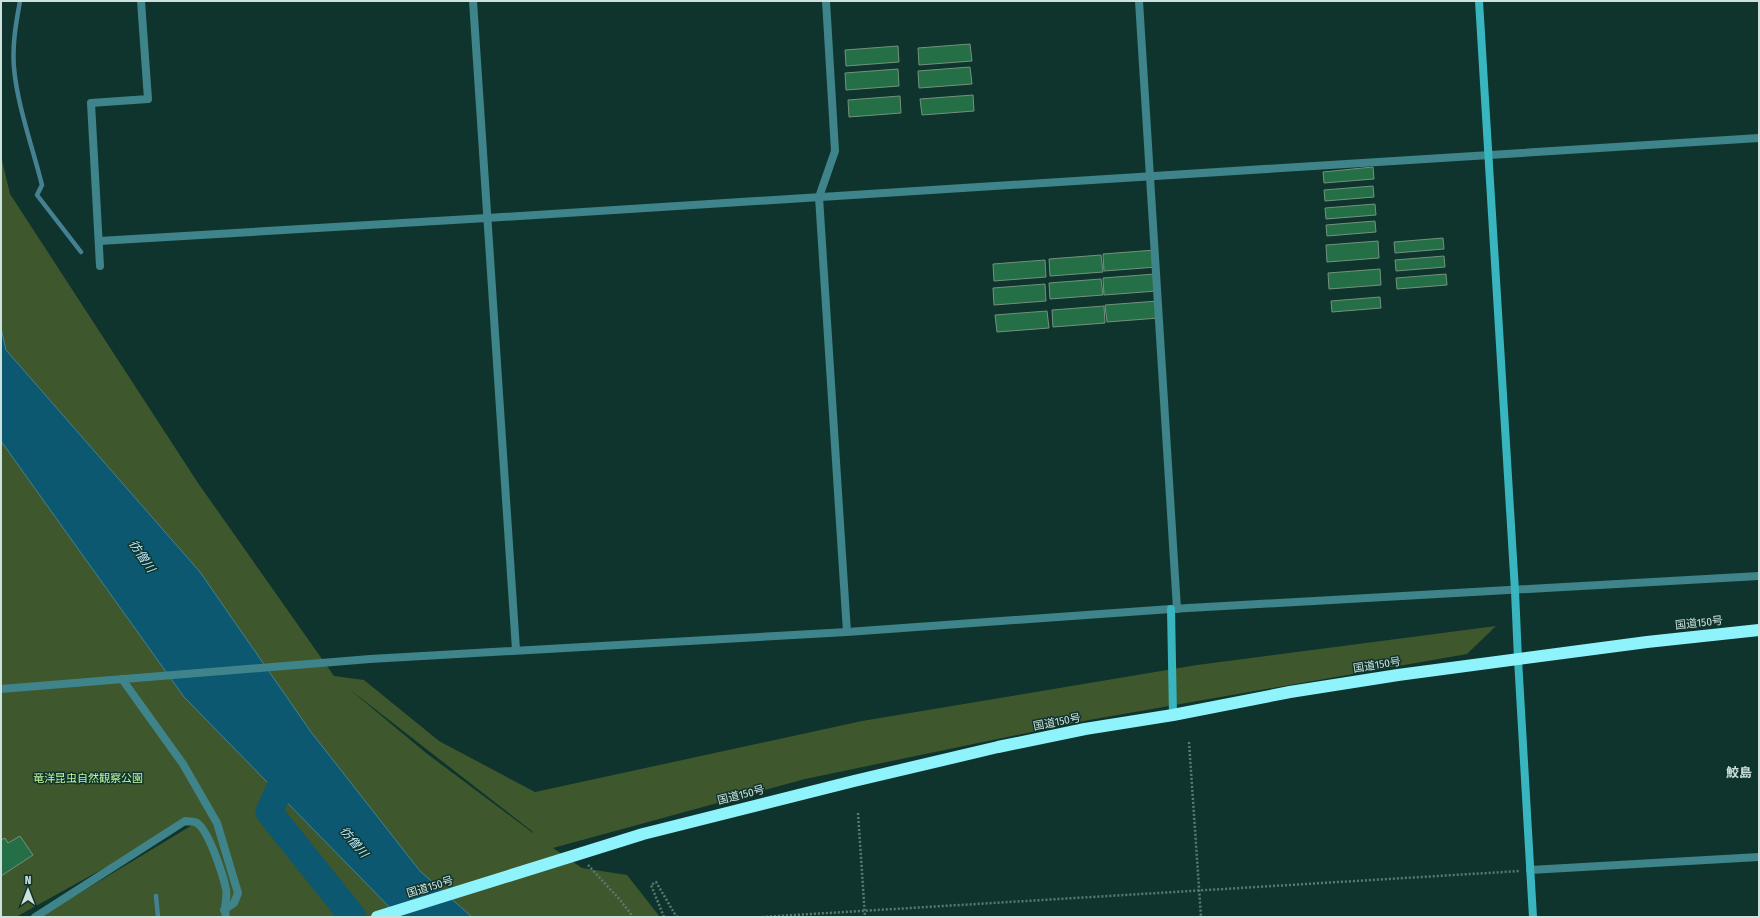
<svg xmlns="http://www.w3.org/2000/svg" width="1760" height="918" viewBox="0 0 1760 918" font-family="'Fira Sans Condensed','Noto Sans JP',sans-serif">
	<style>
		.green { fill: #3f572c; fill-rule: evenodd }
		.water { fill: #0b5870; stroke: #468191 }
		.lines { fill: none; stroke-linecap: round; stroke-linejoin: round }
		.stream { stroke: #468191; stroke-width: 4.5 }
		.river { stroke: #0b5870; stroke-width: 27 }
		.building { fill: #256f47; stroke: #74917d }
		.path { stroke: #5a7972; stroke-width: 2.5; stroke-dasharray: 2 2; stroke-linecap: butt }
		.street { stroke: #3e848a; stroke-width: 8 }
		.secondary { stroke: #38b5bf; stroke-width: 8 }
		.highway { stroke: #8ff3fb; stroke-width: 12 }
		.labels { text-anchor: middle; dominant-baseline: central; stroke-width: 3; stroke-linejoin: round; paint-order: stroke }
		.street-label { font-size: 11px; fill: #cee2dd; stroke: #0f342d }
		.park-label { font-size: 11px; fill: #c2f59c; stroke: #0f342d }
		.water-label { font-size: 12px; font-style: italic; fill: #bee9fb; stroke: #0f342d }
		.quarter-label { font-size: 13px; font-weight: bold; fill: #cee2dd; stroke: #0f342d }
	</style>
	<rect width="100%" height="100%" fill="#0f342d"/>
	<path class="green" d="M1,156L10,194L198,483L334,676L364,680L439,741L535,792L862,721L1197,665L1496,626L1467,654L1089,720L805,779L553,848L582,868L627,875L660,917H40L194,824L191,820L16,917H1ZM348,688L533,832V833L426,753Z"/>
	<path class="water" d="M1,328L6,350L200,572L311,732L420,871L472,917H399L184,697L1,441Z"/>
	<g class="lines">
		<g class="stream">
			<path d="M20,1C16,23 12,45 14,68C17,104 33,149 42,185L37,195L81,252"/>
			<path d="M156,896L158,917"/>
		</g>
		<path class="river" d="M290,765L269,812L353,917"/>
	</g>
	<g class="building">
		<path d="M970,44L972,61L919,65L918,48Z"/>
		<path d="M898,46L899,62L846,66L845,50Z"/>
		<path d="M970,67L972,84L919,88L918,71Z"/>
		<path d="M898,69L899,86L846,90L845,73Z"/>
		<path d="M973,95L974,111L922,115L920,99Z"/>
		<path d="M900,96L901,113L849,117L848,100Z"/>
		<path d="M1373,167L1374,179L1324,183L1323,172Z"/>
		<path d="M1373,186L1374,197L1325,201L1324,190Z"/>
		<path d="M1375,204L1376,215L1326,219L1325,208Z"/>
		<path d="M1375,221L1376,232L1327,236L1326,225Z"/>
		<path d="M1443,238L1444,249L1395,253L1394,242Z"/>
		<path d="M1378,241L1379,258L1327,262L1326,245Z"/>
		<path d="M1155,250L1157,267L1104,271L1103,254Z"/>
		<path d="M1101,255L1103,272L1050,276L1049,259Z"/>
		<path d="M1444,256L1445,267L1396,271L1395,260Z"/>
		<path d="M1045,260L1046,277L994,281L993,264Z"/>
		<path d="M1380,269L1381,285L1329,289L1328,273Z"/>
		<path d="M1155,274L1157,291L1104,295L1103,278Z"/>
		<path d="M1446,274L1447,285L1397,289L1396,278Z"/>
		<path d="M1101,279L1103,295L1050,299L1049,283Z"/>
		<path d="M1045,284L1046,301L994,305L993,288Z"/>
		<path d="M1380,297L1381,308L1332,312L1331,301Z"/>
		<path d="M1158,301L1159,318L1107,322L1105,305Z"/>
		<path d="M1104,306L1105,323L1053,327L1052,310Z"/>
		<path d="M1047,311L1049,328L997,332L995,315Z"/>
		<path d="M20,836L33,855L1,876V840L5,838L8,843Z"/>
	</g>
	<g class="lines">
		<g class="path">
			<path d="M1189,742L1201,917"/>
			<path d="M858,813L865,917"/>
			<path d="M588,865L621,901L633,917"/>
			<path d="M664,917L651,885L656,882L676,916L678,917"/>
			<path d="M762,917L1520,871"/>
		</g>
		<g class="street">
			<path d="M473,1L516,650"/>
			<path d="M826,1L835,151L819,197L847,632"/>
			<path d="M1139,1L1177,609"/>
			<path d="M99,241L487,218L1759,138"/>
			<path d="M100,266L91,103L148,99L141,1"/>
			<path d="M122,679L183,764L217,823L238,893L234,903L224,910"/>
			<path d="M1,689L370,659L847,632L1171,609L1759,576"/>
			<path d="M1530,870L1759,857"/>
			<path d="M35,917L185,821C189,822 194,821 197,823C209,831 223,875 226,889C228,899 223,907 226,917"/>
		</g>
		<g class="secondary">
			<path d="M1479,1L1515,591L1518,659L1533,917"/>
			<path d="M1171,609L1173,715"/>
		</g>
		<path class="highway" d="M377,917L643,834L854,781L998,747L1085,729L1173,715L1290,692L1398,675L1647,642L1759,630"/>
	</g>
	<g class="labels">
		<g class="street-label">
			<text transform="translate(1699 623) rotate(-6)">国道150号</text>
			<text transform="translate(1377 665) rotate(-9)">国道150号</text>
			<text transform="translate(1057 722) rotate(-11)">国道150号</text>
			<text transform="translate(741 795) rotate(-14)">国道150号</text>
			<text transform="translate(430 887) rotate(-17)">国道150号</text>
		</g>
		<g class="park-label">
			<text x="88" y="778">竜洋昆虫自然観察公園</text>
		</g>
		<g class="water-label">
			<text transform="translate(142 556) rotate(56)">彷僧川</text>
			<text transform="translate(354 842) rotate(50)">彷僧川</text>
		</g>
		<g class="quarter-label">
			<text x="1739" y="772">鮫島</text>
		</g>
	</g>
	<rect width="1760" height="918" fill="none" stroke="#cee2dd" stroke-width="4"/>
	<g transform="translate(28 890)" stroke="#0f342d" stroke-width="3" paint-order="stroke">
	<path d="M0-3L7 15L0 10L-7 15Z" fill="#cee2dd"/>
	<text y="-6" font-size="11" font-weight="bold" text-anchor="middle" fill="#cee2dd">N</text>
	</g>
</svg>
